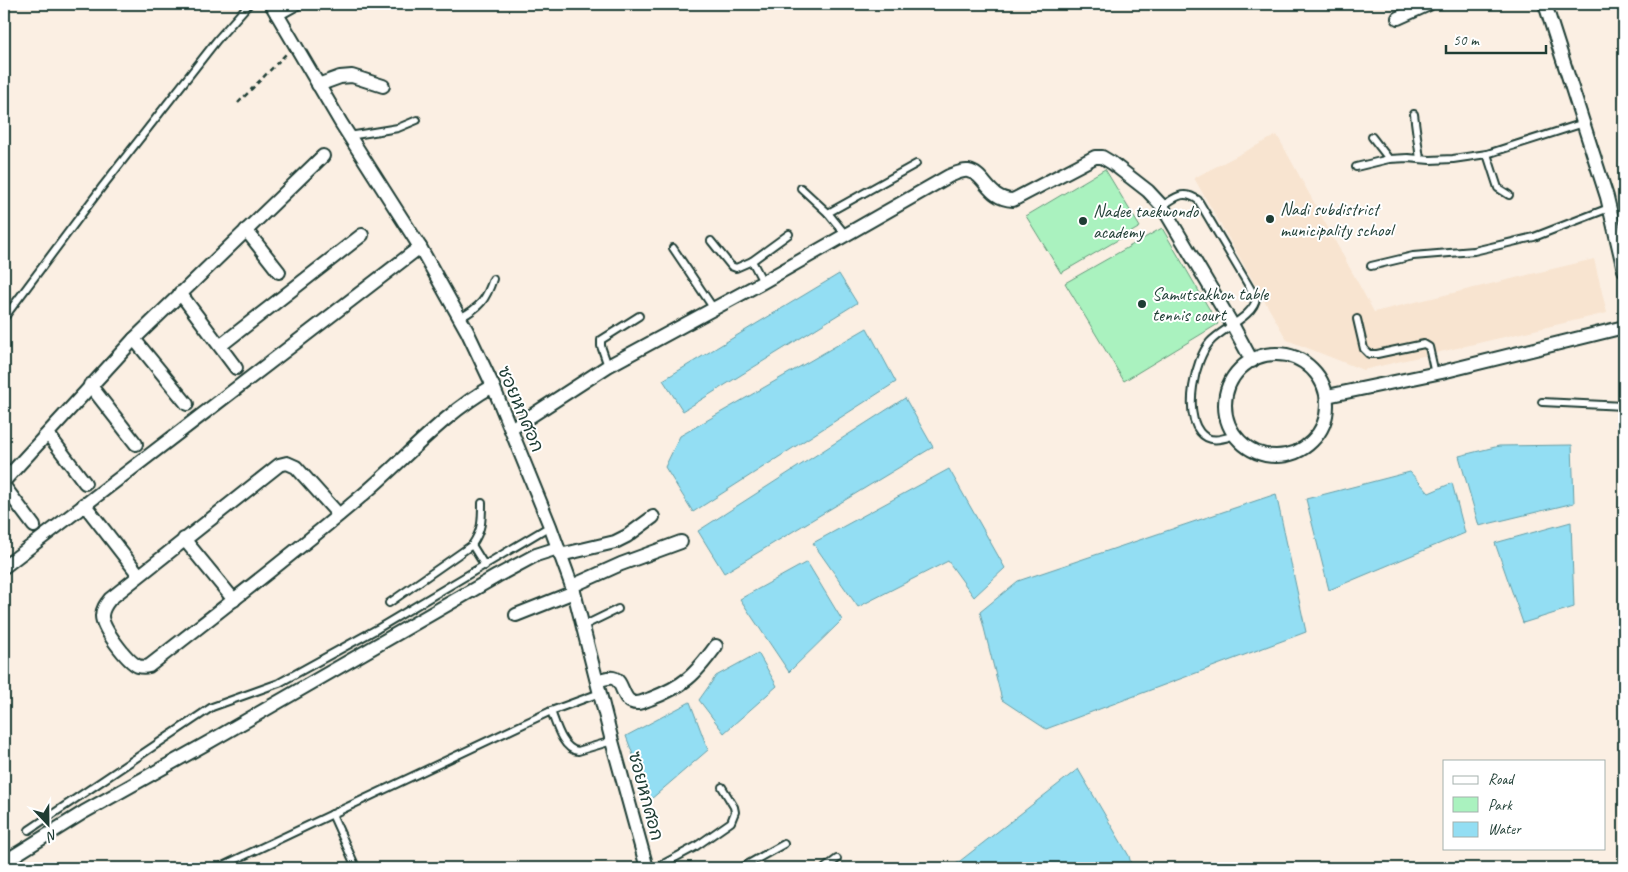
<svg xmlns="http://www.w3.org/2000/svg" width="1628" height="872" viewBox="0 0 1628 872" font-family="Caveat,'Playpen Sans Thai',sans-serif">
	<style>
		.built { fill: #f8e4d0 }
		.green { fill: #aaf2bf; stroke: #64987a }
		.water { fill: #93def3; stroke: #659ea7 }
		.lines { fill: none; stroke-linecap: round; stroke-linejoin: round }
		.lane-casing { stroke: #1f3d34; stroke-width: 10 }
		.street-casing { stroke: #1f3d34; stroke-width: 16 }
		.path { stroke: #1f3d34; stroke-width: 2.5; stroke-dasharray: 5 4; stroke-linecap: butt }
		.lane { stroke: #fff; stroke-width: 6 }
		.street { stroke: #fff; stroke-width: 12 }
		.poi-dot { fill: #1f3d34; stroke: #fff; stroke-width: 2 }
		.labels { text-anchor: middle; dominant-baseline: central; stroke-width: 4; stroke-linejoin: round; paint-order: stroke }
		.poi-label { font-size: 18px; fill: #1f3d34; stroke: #fff; text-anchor: start }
		.street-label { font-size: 18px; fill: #1f3d34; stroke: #fff }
	</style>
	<rect width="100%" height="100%" fill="#fbefe3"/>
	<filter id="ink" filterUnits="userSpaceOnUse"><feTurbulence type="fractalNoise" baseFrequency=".02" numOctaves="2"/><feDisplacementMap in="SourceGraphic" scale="10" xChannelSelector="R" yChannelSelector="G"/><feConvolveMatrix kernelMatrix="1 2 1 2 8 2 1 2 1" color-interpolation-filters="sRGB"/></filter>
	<g filter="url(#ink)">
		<path class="built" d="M1277,135L1374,312L1594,259L1607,313L1363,370L1287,340L1194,178Z"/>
		<g class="green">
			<path d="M1105,169L1140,227L1061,273L1026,216Z"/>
			<path d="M1162,228L1218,324L1124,381L1065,283Z"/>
		</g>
		<g class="water">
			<path d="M839,274L857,303L683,411L663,380Z"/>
			<path d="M867,328L896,382L693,512L665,467L680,436Z"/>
			<path d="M905,398L933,447L724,573L698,531Z"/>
			<path d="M1572,445L1574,503L1479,526L1459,456L1499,446Z"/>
			<path d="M949,469L1005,568L974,597L948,561L858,607L813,543Z"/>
			<path d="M1410,472L1429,493L1452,483L1465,533L1329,590L1306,499Z"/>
			<path d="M1276,494L1306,632L1046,729L1002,700L980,612L1018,581Z"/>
			<path d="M1571,522L1574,607L1523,623L1495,543Z"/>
			<path d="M807,562L842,620L789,672L740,599Z"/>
			<path d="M758,653L777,686L724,733L699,700L716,676Z"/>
			<path d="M690,702L708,750L650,800L626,736Z"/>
			<path d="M1078,769L1129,856L1132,868H951Z"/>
		</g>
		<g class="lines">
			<defs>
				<g id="lane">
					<path d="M1414,114L1420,159"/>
					<path d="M349,136L398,128L417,120"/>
					<path d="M1372,137L1389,159"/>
					<path d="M1487,154L1498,188L1509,195"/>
					<path d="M1356,167L1389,159L1408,158L1430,160L1453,159L1487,154L1584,123"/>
					<path d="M801,188L828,213L916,164"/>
					<path d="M1162,206C1175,198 1183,189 1198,200L1256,298C1255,316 1221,329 1210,342C1194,361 1184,412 1200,432C1210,444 1222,439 1235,435"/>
					<path d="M828,213L845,234"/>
					<path d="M711,241L731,266L736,268L752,261L789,234"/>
					<path d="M673,248L714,309"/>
					<path d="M752,261L763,282"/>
					<path d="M1371,266L1413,256L1474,251L1534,237L1609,208"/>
					<path d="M4,318L102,187L217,40L249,4"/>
					<path d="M460,318C480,307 486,300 493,279"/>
					<path d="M1357,319L1364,349L1369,354H1377L1424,344L1429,347L1435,374"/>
					<path d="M608,366L601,346V340L639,316"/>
					<path d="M1542,402L1624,406"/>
					<path d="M472,545L485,566"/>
					<path d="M389,603L472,545C482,530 482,521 482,503"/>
					<path d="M583,626L618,609"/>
					<path d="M551,711C556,724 563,750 578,751L612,741"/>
					<path d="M332,814L355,865"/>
					<path d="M29,830L212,707L279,683L377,629L550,526"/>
					<path d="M218,868L551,711L600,693"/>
					<path d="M656,868L695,847L731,822L735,812L734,807L722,787"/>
					<path d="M741,868L784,844"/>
					<path d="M825,868L837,859"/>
				</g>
				<g id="street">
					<path d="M271,4L341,123L420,247L467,331L493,386L550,526L574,592L612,741L647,868"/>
					<path d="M1545,4L1607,197L1624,270"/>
					<path d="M277,14L295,4"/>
					<path d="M1398,18L1429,4"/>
					<path d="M318,85L340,77L352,76L383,86"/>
					<path d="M246,230L279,272"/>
					<path d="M180,293L236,368"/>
					<path d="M134,339L187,404"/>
					<path d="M220,346L362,235"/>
					<circle cx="1276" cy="405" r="51"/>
					<path d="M90,385L136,444"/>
					<path d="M1327,396L1442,372L1624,327"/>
					<path d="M511,429L608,366L763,282L949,176C955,174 962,170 968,171C986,174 987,199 1013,200L1095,157H1102L1112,163L1148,191L1162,206L1232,324L1252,361"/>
					<path d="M48,434L85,483"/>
					<path d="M4,481L134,339L323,156"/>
					<path d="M4,486L34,526"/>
					<path d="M84,504L139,575"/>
					<path d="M339,515L296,467L287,463L279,465L110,599C106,604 102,609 102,616C102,628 127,661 138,666C142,667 145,667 149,666C222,609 295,553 365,493C407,457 444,413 493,386"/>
					<path d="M184,539L234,600"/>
					<path d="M560,555L615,542L627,536L653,517"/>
					<path d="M4,567L420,247"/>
					<path d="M572,586L621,564L681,542"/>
					<path d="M516,615L574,592"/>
					<path d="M597,680C601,680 608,677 613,678C623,680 622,699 632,702C638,705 644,701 650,699C684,686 695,675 716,646"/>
					<path d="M4,862L84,812L209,742L497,576L536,555L558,548"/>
				</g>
			</defs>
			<use href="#lane" class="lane-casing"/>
			<use href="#street" class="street-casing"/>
			<path class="path" d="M238,103L287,53"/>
			<use href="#lane" class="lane"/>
			<use href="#street" class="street"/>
		</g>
	</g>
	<g class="poi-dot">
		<circle cx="1270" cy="219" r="5"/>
		<circle cx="1083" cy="221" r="5"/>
		<circle cx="1142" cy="304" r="5"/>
	</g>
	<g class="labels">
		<g class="poi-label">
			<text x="1280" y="209">Nadi subdistrict<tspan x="1280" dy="21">municipality school</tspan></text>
			<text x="1093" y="211">Nadee taekwondo<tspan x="1093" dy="21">academy</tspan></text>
			<text x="1152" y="294">Samutsakhon table<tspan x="1152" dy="21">tennis court</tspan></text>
		</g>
		<g class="street-label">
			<text transform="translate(521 409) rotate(67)">ซอยหกศอก</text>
			<text transform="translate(646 796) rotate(75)">ซอยหกศอก</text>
		</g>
	</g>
	<rect width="1628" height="872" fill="none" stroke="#fff" stroke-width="20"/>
	<rect x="10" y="10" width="1608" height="852" fill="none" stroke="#1f3d34" stroke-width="2" filter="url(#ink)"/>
	<rect x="1443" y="760" width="162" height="90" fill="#ffffff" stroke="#a5b1ae"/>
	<rect x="1453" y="776" width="25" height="8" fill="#ffffff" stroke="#a5b1ae"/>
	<text x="1488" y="784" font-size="15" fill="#1f3d34">Road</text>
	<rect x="1453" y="797" width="25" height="15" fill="#aaf2bf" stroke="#a5b1ae"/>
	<text x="1488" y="810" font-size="15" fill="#1f3d34">Park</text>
	<rect x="1453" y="822" width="25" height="15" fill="#93def3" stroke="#a5b1ae"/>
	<text x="1488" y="834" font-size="15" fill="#1f3d34">Water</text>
	<g transform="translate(48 824) rotate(158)" stroke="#ffffff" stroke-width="4" paint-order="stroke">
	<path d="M0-4L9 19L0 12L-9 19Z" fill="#1f3d34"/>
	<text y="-8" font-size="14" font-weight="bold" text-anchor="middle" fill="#1f3d34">N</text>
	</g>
	<path d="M1446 45v8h100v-8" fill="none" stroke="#1f3d34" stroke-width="2.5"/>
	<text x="1453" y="45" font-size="15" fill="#1f3d34" stroke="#ffffff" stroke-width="4" paint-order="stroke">50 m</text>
</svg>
